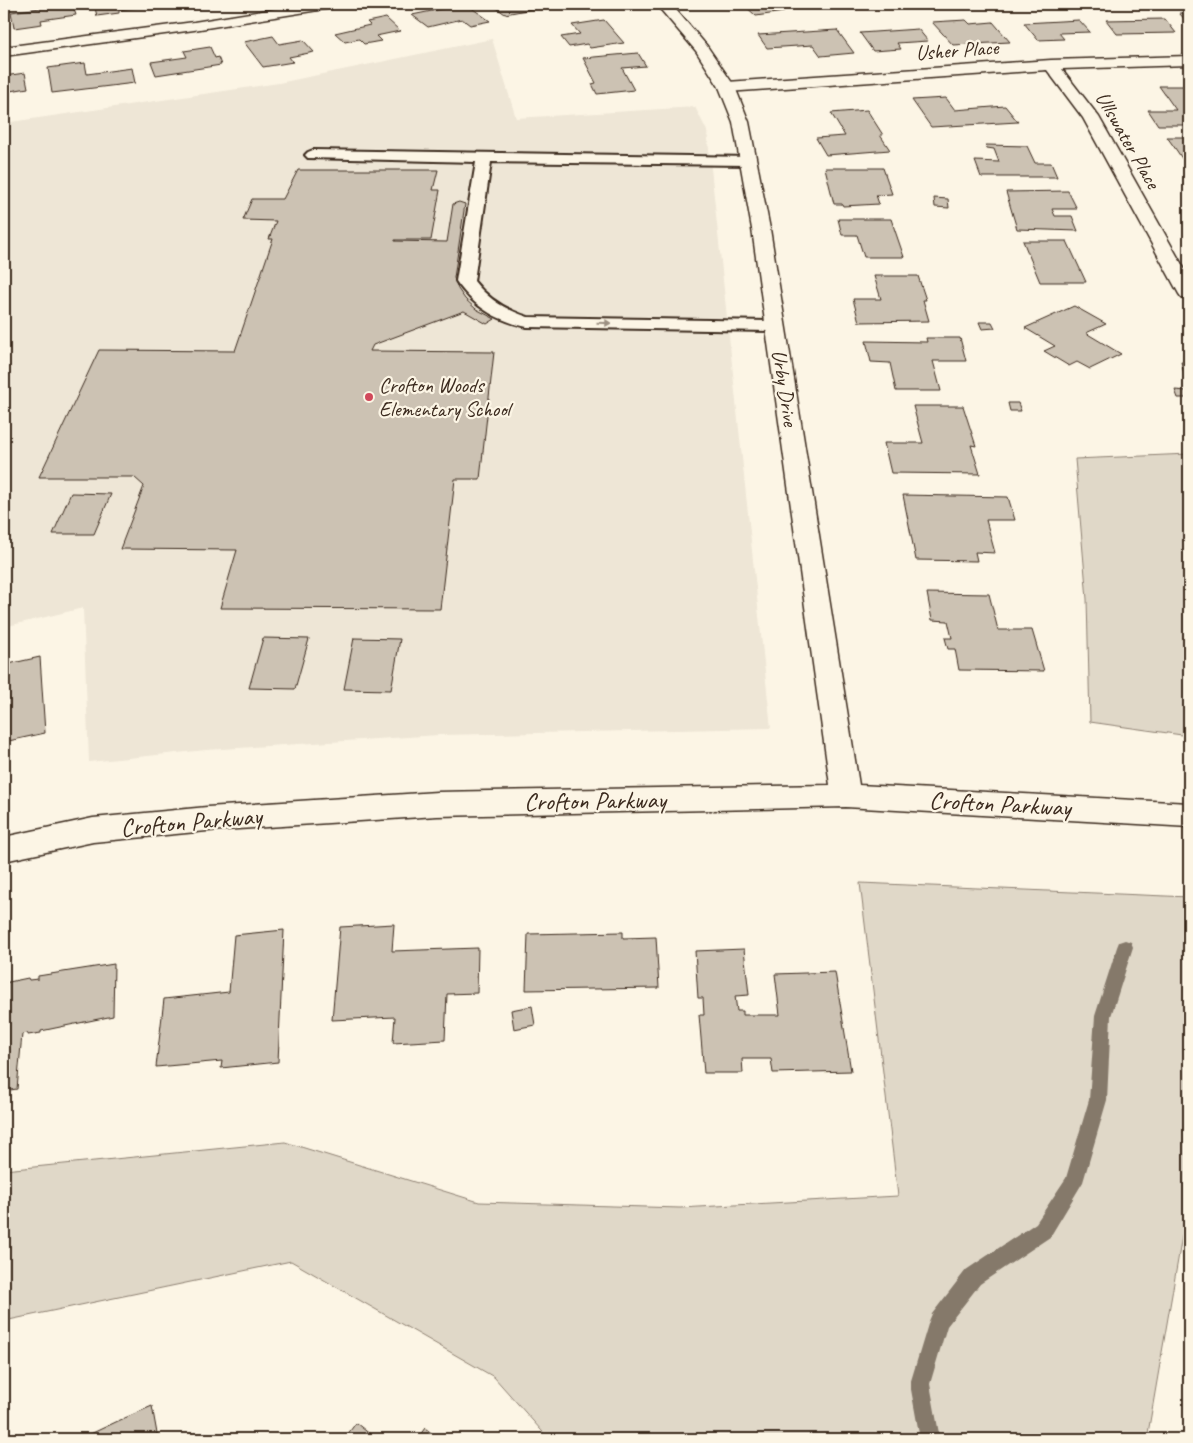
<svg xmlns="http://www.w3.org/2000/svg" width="1193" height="1443" viewBox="0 0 1193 1443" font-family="Caveat,sans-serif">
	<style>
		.built { fill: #eee6d6 }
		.green { fill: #e0d8c8; stroke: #8e8173 }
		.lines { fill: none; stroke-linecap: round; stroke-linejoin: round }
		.stream { fill: #85796b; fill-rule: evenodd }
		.building { fill: #ccc2b3; stroke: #3b2a1e }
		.lane-casing { stroke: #3b2a1e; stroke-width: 4 }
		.street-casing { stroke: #3b2a1e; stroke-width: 3 }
		.secondary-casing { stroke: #3b2a1e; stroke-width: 3 }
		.lane { fill: #fcf5e5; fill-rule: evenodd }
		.street { fill: #fcf5e5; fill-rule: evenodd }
		.secondary { fill: #fcf5e5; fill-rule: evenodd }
		.oneway { fill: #9c9082 }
		.poi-dot { fill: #d1495b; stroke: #fcf5e5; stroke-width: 2 }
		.labels { text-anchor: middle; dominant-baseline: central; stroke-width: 4.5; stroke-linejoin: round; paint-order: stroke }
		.far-street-label { font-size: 21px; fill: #3b2a1e; stroke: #fcf5e5 }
		.far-poi-label { font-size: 21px; fill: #3b2a1e; stroke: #fcf5e5; text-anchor: start }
		.street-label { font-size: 25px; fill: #3b2a1e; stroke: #fcf5e5 }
	</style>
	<rect width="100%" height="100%" fill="#fcf5e5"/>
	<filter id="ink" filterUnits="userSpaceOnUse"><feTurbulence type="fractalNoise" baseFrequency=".02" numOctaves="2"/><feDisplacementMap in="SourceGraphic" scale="10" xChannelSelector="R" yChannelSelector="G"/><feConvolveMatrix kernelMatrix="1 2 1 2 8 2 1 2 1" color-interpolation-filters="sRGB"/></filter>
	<g filter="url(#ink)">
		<path class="built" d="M492,39L516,118L695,107L707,131L771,728L439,735L206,750L89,762L83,608L4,627V123L279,83Z"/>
		<g class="green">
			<path d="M1189,454V736L1090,722L1087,599L1075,459Z"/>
			<path d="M860,883L1189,897V1196L1147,1439H549L494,1377L291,1261L4,1321V1170L285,1142L479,1202L680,1208L898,1196Z"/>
		</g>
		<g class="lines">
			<path class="stream" d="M1125,940L1131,942L1133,947L1111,1016L1107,1100L1083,1182L1050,1237L980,1284L947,1326L930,1384L940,1439H920L910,1384L929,1321L932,1314L966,1270L1036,1223L1066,1178L1089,1100L1095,1016L1117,947L1119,942Z"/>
		</g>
		<g class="building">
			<path d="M39,4H72L76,15L41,20L42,24L14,28L11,12L40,8Z"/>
			<path d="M94,4H155L156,5L119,10V13L97,16Z"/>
			<path d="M466,4L490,21L470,25L462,19L428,27L412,15Z"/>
			<path d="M491,4H559L505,14Z"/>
			<path d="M743,4H775L784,12L756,16Z"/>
			<path d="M1179,13H1189V24Z"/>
			<path d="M386,18L400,31L376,36L381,41L364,44L359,39L345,42L335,33L370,25L367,22Z"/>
			<path d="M1165,19L1176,33L1117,34L1106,20Z"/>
			<path d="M604,20L624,43L590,48L587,44L569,47L561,37L580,34L572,25Z"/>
			<path d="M966,20L970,24L993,22L1010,42L953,45L932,22Z"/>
			<path d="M1079,20L1090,32L1059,33L1064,39L1038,40L1024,23Z"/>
			<path d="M918,29L928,41L897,43L901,49L873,51L860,33Z"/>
			<path d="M837,30L854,53L821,56L813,45L767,48L758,35Z"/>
			<path d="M273,36L279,44L303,40L314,52L289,57L293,62L263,67L244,42Z"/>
			<path d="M210,47L215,58L218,57L221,65L156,75L151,62L187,57L184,51Z"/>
			<path d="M638,53L646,66L622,68L634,90L597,94L592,84L596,83L583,58Z"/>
			<path d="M85,63L87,74L132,68L135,83L52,93L48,68Z"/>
			<path d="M25,73L28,88L4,92V76Z"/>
			<path d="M1159,86H1189V125H1158L1148,110H1176Z"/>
			<path d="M946,98L955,110L1005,106L1018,122L931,127L912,100Z"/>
			<path d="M867,110L883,135H880L890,150L826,155L816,138L845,136L831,113Z"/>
			<path d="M1167,137H1189V169L1177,151Z"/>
			<path d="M986,145L1027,146L1035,163H1051L1057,177H981L975,161L999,162L994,149L987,148Z"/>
			<path d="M825,168H883L892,194L876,195L879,204L843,206L842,204H834Z"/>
			<path d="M298,170H438L433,190H440L431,240H395V241L447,242L453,204L459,202L465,204L454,278L458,289L465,299L476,309L495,319L487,324L464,311L373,345L370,351L494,352L480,479H455L440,609L220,608L237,550L120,549L144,486L134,477H39L99,350L235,351L273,239H269L276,221L243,220L252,199H283Z"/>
			<path d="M1068,191L1077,209H1052L1055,216H1072L1078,231L1017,229L1006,192Z"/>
			<path d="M934,198L948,199L949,208L935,207Z"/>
			<path d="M838,219H891L904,257H864L857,235H842Z"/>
			<path d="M1023,241H1067L1086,282H1040Z"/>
			<path d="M874,276H918L926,300H923L929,321L859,322L853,299H881Z"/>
			<path d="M1074,306L1106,324L1086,333L1121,354L1090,369L1077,362L1069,366L1044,351L1055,346L1025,328Z"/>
			<path d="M979,322H992L995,328L982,329Z"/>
			<path d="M926,338H960L966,361H933L941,391H896L890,363L871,362L866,341L927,342Z"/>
			<path d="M1181,362L1189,363V392Z"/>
			<path d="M1175,390L1187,391L1189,398H1178Z"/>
			<path d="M1008,403H1018L1021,411H1010Z"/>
			<path d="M913,406H963L976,446L971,445L980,474L891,473L884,443H923Z"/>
			<path d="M71,493L111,494L94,534H53Z"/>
			<path d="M903,495L1008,497L1015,520H986L995,553L975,552L977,561L916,560Z"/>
			<path d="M927,593L989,594L998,630H1032L1044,671L959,670L955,649H948L945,638H952L948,621L932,620Z"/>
			<path d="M263,638L309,639L295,689L249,688Z"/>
			<path d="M354,638L400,639L391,690L344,689Z"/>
			<path d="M40,657L45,733L4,742V665Z"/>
			<path d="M394,924L392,951L478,948L477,993L447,994L445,1040L393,1043L395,1017L332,1020L340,927Z"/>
			<path d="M284,930L278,1062L221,1068L222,1061L156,1067L164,999L229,992L234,935Z"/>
			<path d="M623,932V938L656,937L659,988L526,990L528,934Z"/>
			<path d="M744,949L749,995L735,996L737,1011H743V1015H780L775,974L835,972L851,1071L773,1073L771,1059H742L743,1073H704L699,1015H704L703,998H698L695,951Z"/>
			<path d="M114,964L113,1016L41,1031V1033L28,1035V1033L22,1034L17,1089L4,1091V983L28,978L29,980L38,979V976Z"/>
			<path d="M532,1006L535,1025L514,1029L511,1010Z"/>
			<path d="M152,1406L158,1439H80L118,1421Z"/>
			<path d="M356,1423L376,1439H344Z"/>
			<path d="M425,1428L439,1439H417Z"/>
		</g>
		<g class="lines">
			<defs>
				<path id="lane" d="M313,150L752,157L755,160L752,163L747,165L491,162L474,281C488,299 506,310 528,317L775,321L781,322L784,326L781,330L775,331L527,327C496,320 474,307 456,281L476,162L308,158L305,155L308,152Z"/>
				<g id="street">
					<path d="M306,4H338L336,7L331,8L194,30L4,56V47L194,22Z"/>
					<path d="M1189,56V65L1062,69L1099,117L1189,277V300L1182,298L1179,294L1083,118L1047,70L727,92L721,90L719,87L721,84L727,82L1051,60Z"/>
				</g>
				<path id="secondary" d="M656,4H671L707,46L735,87L749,122L770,229L859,785L1189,803V827L846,807L437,816L207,831L93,842L4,861V837L93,818L207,807L437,792L830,785L752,229L733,122L719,87L696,51Z"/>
			</defs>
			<use href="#lane" class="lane-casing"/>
			<use href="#street" class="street-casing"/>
			<use href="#secondary" class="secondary-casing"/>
			<use href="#lane" class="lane"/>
			<use href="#street" class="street"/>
			<use href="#secondary" class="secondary"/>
		</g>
		<defs><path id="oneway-solid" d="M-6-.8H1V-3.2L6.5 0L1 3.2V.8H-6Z" transform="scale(1.25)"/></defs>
		<use class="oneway" href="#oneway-solid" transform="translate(604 323) rotate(1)"/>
	</g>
	<circle class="poi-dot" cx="369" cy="397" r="5"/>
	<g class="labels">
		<g class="far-street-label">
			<text transform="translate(957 50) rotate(-4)">Usher Place</text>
			<text transform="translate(1128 140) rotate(60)">Ullswater Place</text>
			<text transform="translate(785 388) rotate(81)">Urby Drive</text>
		</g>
		<g class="far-poi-label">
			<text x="379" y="385">Crofton Woods<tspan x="379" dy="24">Elementary School</tspan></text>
		</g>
		<g class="street-label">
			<text transform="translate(595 801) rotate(-1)">Crofton Parkway</text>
			<text transform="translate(1000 804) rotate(3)">Crofton Parkway</text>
			<text transform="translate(191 822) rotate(-5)">Crofton Parkway</text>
		</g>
	</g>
	<rect width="1193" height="1443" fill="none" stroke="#fcf5e5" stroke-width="20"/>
	<rect x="10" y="10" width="1173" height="1423" fill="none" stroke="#3b2a1e" stroke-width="2" filter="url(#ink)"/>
</svg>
